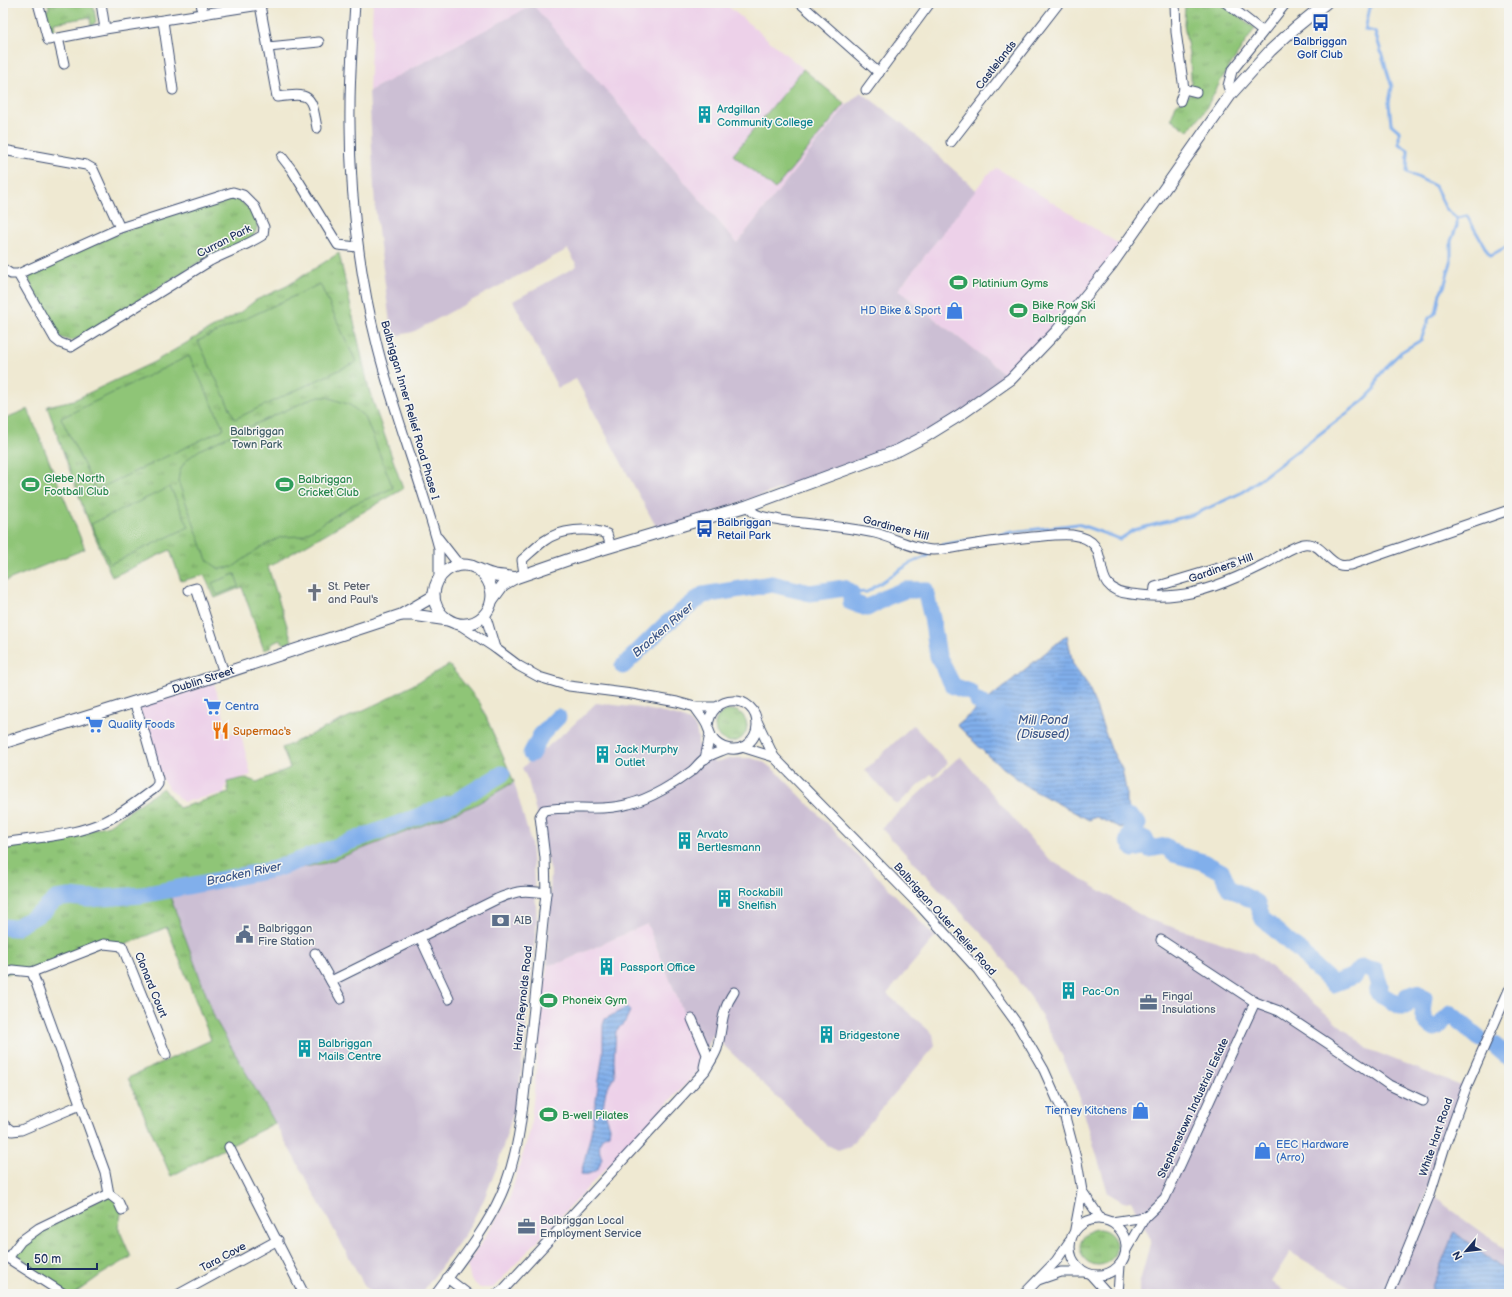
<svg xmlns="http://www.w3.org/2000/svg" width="1512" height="1297" viewBox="0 0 1512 1297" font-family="'Balsamiq Sans',sans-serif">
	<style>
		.built { fill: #edd1e9 }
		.industrial { fill: #ccbfd4 }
		.grass { fill: url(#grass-tufts); stroke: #557a6a }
		.pitch { fill: #8fc577; stroke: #557a6a }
		.water { fill: url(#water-rules); stroke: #4e6fa4 }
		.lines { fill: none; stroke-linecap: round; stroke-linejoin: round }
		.stream { stroke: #81afeb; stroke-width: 3 }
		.river { stroke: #81afeb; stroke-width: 17 }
		.minor-casing { stroke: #3b4b6f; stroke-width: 11 }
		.major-casing { stroke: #3b4b6f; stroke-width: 13 }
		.minor { stroke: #fff; stroke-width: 9 }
		.major { stroke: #fff; stroke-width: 11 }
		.labels { text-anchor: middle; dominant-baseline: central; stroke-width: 3; stroke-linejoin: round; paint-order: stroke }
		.transit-label { font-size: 11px; fill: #164399; stroke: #f6f6f2 }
		.street-label { font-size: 11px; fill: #1b2f5e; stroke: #f6f6f2 }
		.culture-label { font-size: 11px; fill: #0d838f; stroke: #f6f6f2; text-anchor: start }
		.leisure-label { font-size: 11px; fill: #27864d; stroke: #f6f6f2; text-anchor: start }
		.shop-label { font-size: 11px; fill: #366cbe; stroke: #f6f6f2; text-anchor: start }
		.park-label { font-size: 11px; fill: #3e5c66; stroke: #f6f6f2 }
		.worship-label { font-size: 11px; fill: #5b616d; stroke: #f6f6f2; text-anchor: start }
		.food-label { font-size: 11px; fill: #c56008; stroke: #f6f6f2; text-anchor: start }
		.service-label { font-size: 11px; fill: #4e5e75; stroke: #f6f6f2; text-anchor: start }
		.water-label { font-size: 12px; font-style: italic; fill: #3a5588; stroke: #f6f6f2 }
	</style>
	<defs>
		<pattern id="grass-tufts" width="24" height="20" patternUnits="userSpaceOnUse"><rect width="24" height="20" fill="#8fc577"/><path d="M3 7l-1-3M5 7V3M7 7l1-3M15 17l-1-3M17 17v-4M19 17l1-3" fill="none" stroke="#74a065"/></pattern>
		<pattern id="water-rules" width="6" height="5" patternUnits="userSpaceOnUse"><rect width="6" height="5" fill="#81afeb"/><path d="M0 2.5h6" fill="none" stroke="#698fc2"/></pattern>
	</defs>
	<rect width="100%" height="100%" fill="#f6f6f2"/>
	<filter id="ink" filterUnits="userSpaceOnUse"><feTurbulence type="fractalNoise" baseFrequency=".025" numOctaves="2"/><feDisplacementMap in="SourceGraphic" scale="8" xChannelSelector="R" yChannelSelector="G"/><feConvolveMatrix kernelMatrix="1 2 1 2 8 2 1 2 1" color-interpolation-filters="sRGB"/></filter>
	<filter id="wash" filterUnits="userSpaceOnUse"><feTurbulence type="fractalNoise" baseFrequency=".012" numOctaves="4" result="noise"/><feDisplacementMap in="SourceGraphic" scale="16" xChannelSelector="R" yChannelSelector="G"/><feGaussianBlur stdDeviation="0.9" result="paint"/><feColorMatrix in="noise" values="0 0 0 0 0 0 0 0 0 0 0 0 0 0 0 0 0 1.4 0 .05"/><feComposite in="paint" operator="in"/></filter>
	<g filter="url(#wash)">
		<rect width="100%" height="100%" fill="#efe9d2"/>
		<g class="built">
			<path d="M373,3H724L847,105L737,243L533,6L369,91Z"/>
			<path d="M997,168L1124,247L1011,379L898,290L987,175Z"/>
			<path d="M214,683L229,734L240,731L251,775L227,782L224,793L183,802L167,786L162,779L139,707Z"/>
			<path d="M647,924L699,1050V1064L696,1073L493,1288H480L471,1280L467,1265L509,1200L530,1131L547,965L562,962Z"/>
		</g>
		<g class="industrial">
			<path d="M533,5L737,243L847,105L861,92L903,124L976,190L898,290L1011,379L926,436L659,532L576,379L558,388L513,301L577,266L568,249L413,332L399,335L391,331L375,206L369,91Z"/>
			<path d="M596,703L641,708L677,716L690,721L696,728L698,738V745L715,763L722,760L735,758H750L762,761L778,773L824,820L935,937L887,994L933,1034L935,1046L850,1146L838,1150L827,1145L713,1035L699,1064V1050L647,924L562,962L547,965L551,872L528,780L522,768L572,726Z"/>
			<path d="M913,725L948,763L934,777L931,774L897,805L865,770Z"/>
			<path d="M960,756L1047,858L1147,919L1254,953L1368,1049L1466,1088L1388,1294H1362L1290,1252L1271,1282L1290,1294H1139V1285L1151,1240L1131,1201L1123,1202L1108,1193L1076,1086L1059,1049L1032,999L996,949L881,828Z"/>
			<path d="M514,782L531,843L537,919L519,1093L497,1167L484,1199L466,1233L421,1294H372L366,1288L275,1123L215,1019L169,892L326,863L475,805Z"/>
			<path d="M1430,1194L1509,1252V1294H1389Z"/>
		</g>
		<g class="grass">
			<path d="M48,3H93L96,21L95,23L91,26L90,17L54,23L55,30L50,31L46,27L42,11L49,9Z"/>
			<path d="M1185,3H1221L1255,28L1224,75L1204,112L1188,131L1171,119L1176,105L1192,93L1190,61L1184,24Z"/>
			<path d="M225,197H237C250,209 267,223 250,239L207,257L82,336L71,341L59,337L29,281V274L126,230Z"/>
			<path d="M339,253L369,390L403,489L268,567L292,641L285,644L280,640L273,643L270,648L264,650L242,587L215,598L204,575L181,581L170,550L112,577L84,510L47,406L74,400L154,362L210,329L238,314L256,300L287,286Z"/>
			<path d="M449,665L480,703L514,782L475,805L326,863L169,893L215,1019L275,1123L171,1176L128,1078L211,1040L167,927L122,946L104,944L32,972L3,974V847L64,837L109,825L163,788L179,808L229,793L227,782L245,778L257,782L290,768L282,748L385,700Z"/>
			<circle cx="731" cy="726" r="16"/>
			<path d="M109,1194L122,1210L118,1227L131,1257L102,1274L74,1294H65L13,1251L21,1241Z"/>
			<circle cx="1098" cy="1247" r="18"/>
		</g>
		<g class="pitch">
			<path d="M803,69L845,104L775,189L733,155Z"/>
			<path d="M320,284L356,362L235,419L198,341Z"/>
			<path d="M189,356L224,429L96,490L61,418Z"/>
			<path d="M315,397H327L350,405L365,417L393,488L352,505L302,536L281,537L261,547L233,567L219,569L207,560L178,481C180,463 187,459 201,449Z"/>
			<path d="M28,409L85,549L3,582V419Z"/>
			<path d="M170,487L189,527L110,564L91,524Z"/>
			<path d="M235,574L239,586L217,595L212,583Z"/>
		</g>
		<g class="water">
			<path d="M1067,635L1073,664L1088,685L1111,749L1122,769L1126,790V803L1138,824L1121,828L1096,817L1089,820L1029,788L988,756L957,725Z"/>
			<path d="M627,1007L630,1011L625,1022L616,1031L614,1060L615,1076L606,1090L603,1107L610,1127L609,1134C598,1136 598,1150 602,1158L598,1169C593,1172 588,1176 581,1174L591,1133L603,1053V1025L605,1019Z"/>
			<path d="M1454,1232L1509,1274V1294H1442L1431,1289Z"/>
		</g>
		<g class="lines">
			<g class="stream">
				<path d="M1371,3L1365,30L1375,32L1392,87L1389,102L1391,124L1399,131V144L1408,150L1407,172L1435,186L1446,209L1457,218"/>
				<path d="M1457,218L1467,216L1490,256L1509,245"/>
				<path d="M942,545L1013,532L1078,524L1120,539L1134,530L1195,514L1243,492L1363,401L1375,389L1378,377L1387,366L1401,352L1421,340L1429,318L1436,313L1440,293L1444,287L1451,262V241L1457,226V218"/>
				<path d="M851,593L867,592L909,564L927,556L929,551"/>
			</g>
			<g class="river">
				<path d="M623,666L665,625L703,595L772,584L810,593L844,588L851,593V602L867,608L887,597L905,590H925L932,618L938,656L953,686L970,692"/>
				<path d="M978,701L1003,717"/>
				<path d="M531,754L541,735L558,717"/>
				<path d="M1119,816L1130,817L1138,824L1131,832L1128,840L1134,849L1142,847L1145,839L1149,849L1166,846L1174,854L1203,862L1222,872L1229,888L1256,902L1263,919L1292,945L1303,953L1312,965L1333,984L1354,976L1362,967L1375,970L1380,986L1377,992L1400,1006H1406L1407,996L1417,993L1424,998C1421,1013 1421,1021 1435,1029C1441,1027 1443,1019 1451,1014L1479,1038"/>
				<path d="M3,927L15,928L42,912L56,899L70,897L88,899L142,895L275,869L409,820L453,803L502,774"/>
				<path d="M1494,1045L1509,1058"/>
			</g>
		</g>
	</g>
	<g filter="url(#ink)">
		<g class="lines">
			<defs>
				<g id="minor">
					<path d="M38,3L48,40L105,29L260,5L264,3"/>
					<path d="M101,3L105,29"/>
					<path d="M201,3L203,14"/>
					<path d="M355,3C353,37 350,72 350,106C349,187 358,270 378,349C395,416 421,481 439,548V577"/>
					<path d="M800,3L879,73"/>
					<path d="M1175,3L1176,32L1184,89L1180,101"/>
					<path d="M1226,3L1262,31"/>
					<path d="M260,5L277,97C311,93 311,94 317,128"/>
					<path d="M163,21L173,90"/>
					<path d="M58,38L64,64"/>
					<path d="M268,47L319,42"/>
					<path d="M1184,89L1196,92"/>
					<path d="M866,90L930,3"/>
					<path d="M1231,94L1228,86L1232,71L1286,3"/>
					<path d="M951,142L1059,3"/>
					<path d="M3,150L86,165L93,169L120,228"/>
					<path d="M282,157L292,170L338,245L358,247"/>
					<path d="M3,269L11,274H18L120,228L233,192L243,195L255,207L264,227L263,235C246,246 227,252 210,261L71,347L60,343L55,339L18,274"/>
					<path d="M747,506C749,508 752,511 754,513C761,518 772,518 780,520C812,525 844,526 875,533C892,537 916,550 933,550C947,550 962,546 976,544C994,541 1013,539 1032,537C1045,536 1059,534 1072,535C1121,541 1081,589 1131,594C1145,596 1163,597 1177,595C1204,593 1241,576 1265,564C1276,558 1292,546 1304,544C1321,542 1326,561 1340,565C1343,566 1347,565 1350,565L1509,510"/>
					<path d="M438,538L456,561L463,565"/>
					<path d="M524,574L522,560C529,554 536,547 544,541C560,529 588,527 607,534L611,547"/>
					<path d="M189,590L196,588L224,673"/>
					<path d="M1154,595L1155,587L1235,563"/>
					<path d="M485,614L495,648"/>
					<path d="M457,623L495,648L519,666L539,677L569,686L632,694L677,702L695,707H716"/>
					<path d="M695,707C699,714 706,721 708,728C710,732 710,735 713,739C720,749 735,752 745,746C752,741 757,734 757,725C757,693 710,692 708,727"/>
					<path d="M757,721L774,757L921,907L978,970L1018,1025L1044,1070L1065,1117L1077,1162L1082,1191L1075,1229"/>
					<path d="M742,747L774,757"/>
					<path d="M705,759L710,734"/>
					<path d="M3,843C37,837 74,836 106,821C124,812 139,800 155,788L158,784V779L146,737L134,702"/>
					<path d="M420,937L449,999"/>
					<path d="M315,953L341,999"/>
					<path d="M32,972L105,1172L109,1194L118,1201L122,1210"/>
					<path d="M3,974L12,970L32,972L104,944L122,946L166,1055"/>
					<path d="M331,981L497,899C519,890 523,890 546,893"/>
					<path d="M1255,1002L1279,1011L1362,1066L1389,1085L1423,1101"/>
					<path d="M692,1019L707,1054L704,1067"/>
					<path d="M3,1124L12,1131L21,1130L80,1105"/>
					<path d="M229,1147L304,1294"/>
					<path d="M1082,1191L1101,1219"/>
					<circle cx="1098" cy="1247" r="28"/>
					<path d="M1112,1222L1145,1217"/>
					<path d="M1126,1250L1145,1217L1165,1198L1255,1002L1161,940"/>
					<path d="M3,1255L64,1294"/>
					<path d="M8,1258L21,1241L39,1228L109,1194"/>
					<path d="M1091,1275L1108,1294"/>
					<path d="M447,1278L468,1294"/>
					<path d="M1038,1280L1061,1272H1084"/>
					<path d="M179,1294L278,1240"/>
					<path d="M436,1294C459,1263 485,1231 501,1195C520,1153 523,1105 528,1059C535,1004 540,949 546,893L545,858L540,816L544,810C572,805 601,812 629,804C650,799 676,783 693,770C697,766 700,762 704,759C710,755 719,752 726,749"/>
					<path d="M497,1294L503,1290L705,1071C709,1064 714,1057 717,1049C723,1028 720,1012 734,992"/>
					<path d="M1024,1294L1056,1261L1069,1242"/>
					<path d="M1118,1294L1120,1265"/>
					<path d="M1389,1294L1430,1194L1445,1146L1466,1088L1509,990"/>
				</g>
				<g id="major">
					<path d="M479,570C511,598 477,639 447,619C439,614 433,603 434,593C436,575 452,561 471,566C477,568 484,572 491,574C498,576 507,576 515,578"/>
					<path d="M492,600L503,585L515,578L573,558L747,506L899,450L926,436L960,415L1011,379L1057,331L1111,265L1231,94L1270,51L1295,28L1326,3"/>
					<path d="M402,615H413L448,620"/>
					<path d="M3,743L179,688L401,615L434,596"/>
				</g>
			</defs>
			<use href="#minor" class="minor-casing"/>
			<use href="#major" class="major-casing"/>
			<use href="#minor" class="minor"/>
			<use href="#major" class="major"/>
		</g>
	</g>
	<defs>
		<symbol id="bus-bare" viewBox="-9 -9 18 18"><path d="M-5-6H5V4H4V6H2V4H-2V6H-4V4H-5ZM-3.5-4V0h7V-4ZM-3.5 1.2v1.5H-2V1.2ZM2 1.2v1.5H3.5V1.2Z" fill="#1a4fb4" stroke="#f6f6f2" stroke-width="2.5" paint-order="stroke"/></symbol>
		<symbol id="building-bare" viewBox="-9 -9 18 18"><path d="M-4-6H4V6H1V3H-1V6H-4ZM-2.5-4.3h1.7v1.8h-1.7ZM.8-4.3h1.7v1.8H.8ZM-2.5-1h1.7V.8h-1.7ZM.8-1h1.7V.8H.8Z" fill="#0f9aa8" stroke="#f6f6f2" stroke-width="2.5" paint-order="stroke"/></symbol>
		<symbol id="stadium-bare" viewBox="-9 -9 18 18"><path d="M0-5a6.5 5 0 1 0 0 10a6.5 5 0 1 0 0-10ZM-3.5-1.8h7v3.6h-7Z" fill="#2e9e5b" stroke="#f6f6f2" stroke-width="2.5" paint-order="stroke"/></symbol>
		<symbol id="shop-bare" viewBox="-9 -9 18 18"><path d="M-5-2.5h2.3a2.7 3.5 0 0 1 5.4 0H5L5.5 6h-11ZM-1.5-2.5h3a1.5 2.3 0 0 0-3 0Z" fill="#3f7fe0" stroke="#f6f6f2" stroke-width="2.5" paint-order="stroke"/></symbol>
		<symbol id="church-bare" viewBox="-9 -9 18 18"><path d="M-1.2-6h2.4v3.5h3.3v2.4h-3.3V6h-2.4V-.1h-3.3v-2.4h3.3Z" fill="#6b7280" stroke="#f6f6f2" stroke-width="2.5" paint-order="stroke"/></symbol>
		<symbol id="supermarket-bare" viewBox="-9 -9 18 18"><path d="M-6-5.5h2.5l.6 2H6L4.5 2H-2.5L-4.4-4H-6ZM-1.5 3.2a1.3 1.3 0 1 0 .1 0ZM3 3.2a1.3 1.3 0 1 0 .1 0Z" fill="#3f7fe0" stroke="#f6f6f2" stroke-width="2.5" paint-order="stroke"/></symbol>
		<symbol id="restaurant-bare" viewBox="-9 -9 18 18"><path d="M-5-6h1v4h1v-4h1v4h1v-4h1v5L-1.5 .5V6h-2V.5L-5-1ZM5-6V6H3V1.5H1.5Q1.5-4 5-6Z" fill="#e8710a" stroke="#f6f6f2" stroke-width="2.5" paint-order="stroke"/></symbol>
		<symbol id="bank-bare" viewBox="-9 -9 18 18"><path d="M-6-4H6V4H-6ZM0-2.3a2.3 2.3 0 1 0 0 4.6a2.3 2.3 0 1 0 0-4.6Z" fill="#5c6f8a" stroke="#f6f6f2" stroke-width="2.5" paint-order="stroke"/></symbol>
		<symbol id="civic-bare" viewBox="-9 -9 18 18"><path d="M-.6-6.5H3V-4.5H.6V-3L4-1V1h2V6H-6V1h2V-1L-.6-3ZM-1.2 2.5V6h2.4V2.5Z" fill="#5c6f8a" stroke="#f6f6f2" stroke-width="2.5" paint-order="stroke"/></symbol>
		<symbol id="office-bare" viewBox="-9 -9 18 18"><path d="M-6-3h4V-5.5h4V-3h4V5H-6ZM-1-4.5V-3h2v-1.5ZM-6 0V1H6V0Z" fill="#5c6f8a" stroke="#f6f6f2" stroke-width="2.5" paint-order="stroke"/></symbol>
	</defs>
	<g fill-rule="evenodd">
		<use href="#bus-bare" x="1308" y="10" width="25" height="25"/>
		<use href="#building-bare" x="692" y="102" width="25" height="25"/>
		<use href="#stadium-bare" x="946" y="270" width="25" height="25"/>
		<use href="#shop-bare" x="942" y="298" width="25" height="25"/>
		<use href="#stadium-bare" x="1006" y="298" width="25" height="25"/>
		<use href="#stadium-bare" x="18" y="472" width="25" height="25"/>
		<use href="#stadium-bare" x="272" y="472" width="25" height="25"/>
		<use href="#bus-bare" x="692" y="516" width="25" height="25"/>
		<use href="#church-bare" x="302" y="580" width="25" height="25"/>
		<use href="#supermarket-bare" x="200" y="694" width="25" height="25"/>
		<use href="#supermarket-bare" x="82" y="712" width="25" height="25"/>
		<use href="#restaurant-bare" x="208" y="718" width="25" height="25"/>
		<use href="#building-bare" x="590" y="742" width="25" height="25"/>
		<use href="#building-bare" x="672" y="828" width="25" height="25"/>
		<use href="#building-bare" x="712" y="886" width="25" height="25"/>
		<use href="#bank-bare" x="488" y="908" width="25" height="25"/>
		<use href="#civic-bare" x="232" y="922" width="25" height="25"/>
		<use href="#building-bare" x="594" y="954" width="25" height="25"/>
		<use href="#building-bare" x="1056" y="978" width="25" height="25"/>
		<use href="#stadium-bare" x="536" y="988" width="25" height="25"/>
		<use href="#office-bare" x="1136" y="990" width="25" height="25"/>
		<use href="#building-bare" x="814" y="1022" width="25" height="25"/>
		<use href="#building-bare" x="292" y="1036" width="25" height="25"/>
		<use href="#shop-bare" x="1128" y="1098" width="25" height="25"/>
		<use href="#stadium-bare" x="536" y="1102" width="25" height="25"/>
		<use href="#shop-bare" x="1250" y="1138" width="25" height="25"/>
		<use href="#office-bare" x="514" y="1214" width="25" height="25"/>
	</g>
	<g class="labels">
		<g class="transit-label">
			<text x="1320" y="41">Balbriggan<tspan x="1320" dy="13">Golf Club</tspan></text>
			<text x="717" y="522" text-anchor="start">Balbriggan<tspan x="717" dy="13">Retail Park</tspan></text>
		</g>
		<g class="street-label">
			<text transform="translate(996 65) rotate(-52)">Castlelands</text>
			<text transform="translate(224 241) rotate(-27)">Curran Park</text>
			<text transform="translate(410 410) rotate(74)">Balbriggan Inner Relief Road Phase I</text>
			<text transform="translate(896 528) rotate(15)">Gardiners Hill</text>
			<text transform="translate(1221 568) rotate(-20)">Gardiners Hill</text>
			<text transform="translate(203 680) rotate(-18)">Dublin Street</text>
			<text transform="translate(945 919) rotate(48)">Balbriggan Outer Relief Road</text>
			<text transform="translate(151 985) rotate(68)">Clonard Court</text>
			<text transform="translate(523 998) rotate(-84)">Harry Reynolds Road</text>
			<text transform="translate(1193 1108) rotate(-65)">Stephenstown Industrial Estate</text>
			<text transform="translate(1436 1137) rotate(-71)">White Hart Road</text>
			<text transform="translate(223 1257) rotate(-28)">Tara Cove</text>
		</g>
		<g class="culture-label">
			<text x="717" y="109">Ardgillan<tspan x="717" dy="13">Community College</tspan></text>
			<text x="615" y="749">Jack Murphy<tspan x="615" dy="13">Outlet</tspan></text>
			<text x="697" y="834">Arvato<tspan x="697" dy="13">Bertlesmann</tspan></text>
			<text x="738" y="892">Rockabill<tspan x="738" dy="13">Shelfish</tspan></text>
			<text x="620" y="967">Passport Office</text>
			<text x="1082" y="991">Pac-On</text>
			<text x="839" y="1035">Bridgestone</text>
			<text x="318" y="1043">Balbriggan<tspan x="318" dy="13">Mails Centre</tspan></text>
		</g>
		<g class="leisure-label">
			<text x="972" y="283">Platinium Gyms</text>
			<text x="1032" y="305">Bike Row Ski<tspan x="1032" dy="13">Balbriggan</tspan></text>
			<text x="44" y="478">Glebe North<tspan x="44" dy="13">Football Club</tspan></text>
			<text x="298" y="479">Balbriggan<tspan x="298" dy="13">Cricket Club</tspan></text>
			<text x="562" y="1000">Phoneix Gym</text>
			<text x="562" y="1115">B-well Pilates</text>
		</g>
		<g class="shop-label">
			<text x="941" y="310" text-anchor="end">HD Bike &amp; Sport</text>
			<text x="225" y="706">Centra</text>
			<text x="108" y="724">Quality Foods</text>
			<text x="1127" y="1110" text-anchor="end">Tierney Kitchens</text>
			<text x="1276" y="1144">EEC Hardware<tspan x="1276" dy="13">(Arro)</tspan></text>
		</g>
		<g class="park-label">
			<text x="257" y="431">Balbriggan<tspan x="257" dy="13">Town Park</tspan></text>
		</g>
		<g class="worship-label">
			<text x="328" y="586">St. Peter<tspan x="328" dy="13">and Paul's</tspan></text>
		</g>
		<g class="food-label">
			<text x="233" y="731">Supermac's</text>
		</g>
		<g class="service-label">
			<text x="514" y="920">AIB</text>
			<text x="258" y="928">Balbriggan<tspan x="258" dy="13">Fire Station</tspan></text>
			<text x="1162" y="996">Fingal<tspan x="1162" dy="13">Insulations</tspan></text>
			<text x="540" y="1220">Balbriggan Local<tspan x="540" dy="13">Employment Service</tspan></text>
		</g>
		<g class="water-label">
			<text transform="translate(663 630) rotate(-41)">Bracken River</text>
			<text x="1043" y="720">Mill Pond<tspan x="1043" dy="14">(Disused)</tspan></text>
			<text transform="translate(244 874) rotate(-12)">Bracken River</text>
		</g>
	</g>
	<rect width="1512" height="1297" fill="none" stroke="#f6f6f2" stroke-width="16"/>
	<g transform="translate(1466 1251) rotate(242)" stroke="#f6f6f2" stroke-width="3" paint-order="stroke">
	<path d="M0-3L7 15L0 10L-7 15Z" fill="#1b2f5e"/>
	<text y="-6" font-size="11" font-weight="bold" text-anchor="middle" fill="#1b2f5e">N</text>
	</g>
	<path d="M28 1263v6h69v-6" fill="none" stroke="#1b2f5e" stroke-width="2"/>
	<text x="34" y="1263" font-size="12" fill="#1b2f5e" stroke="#f6f6f2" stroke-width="3" paint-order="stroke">50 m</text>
</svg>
